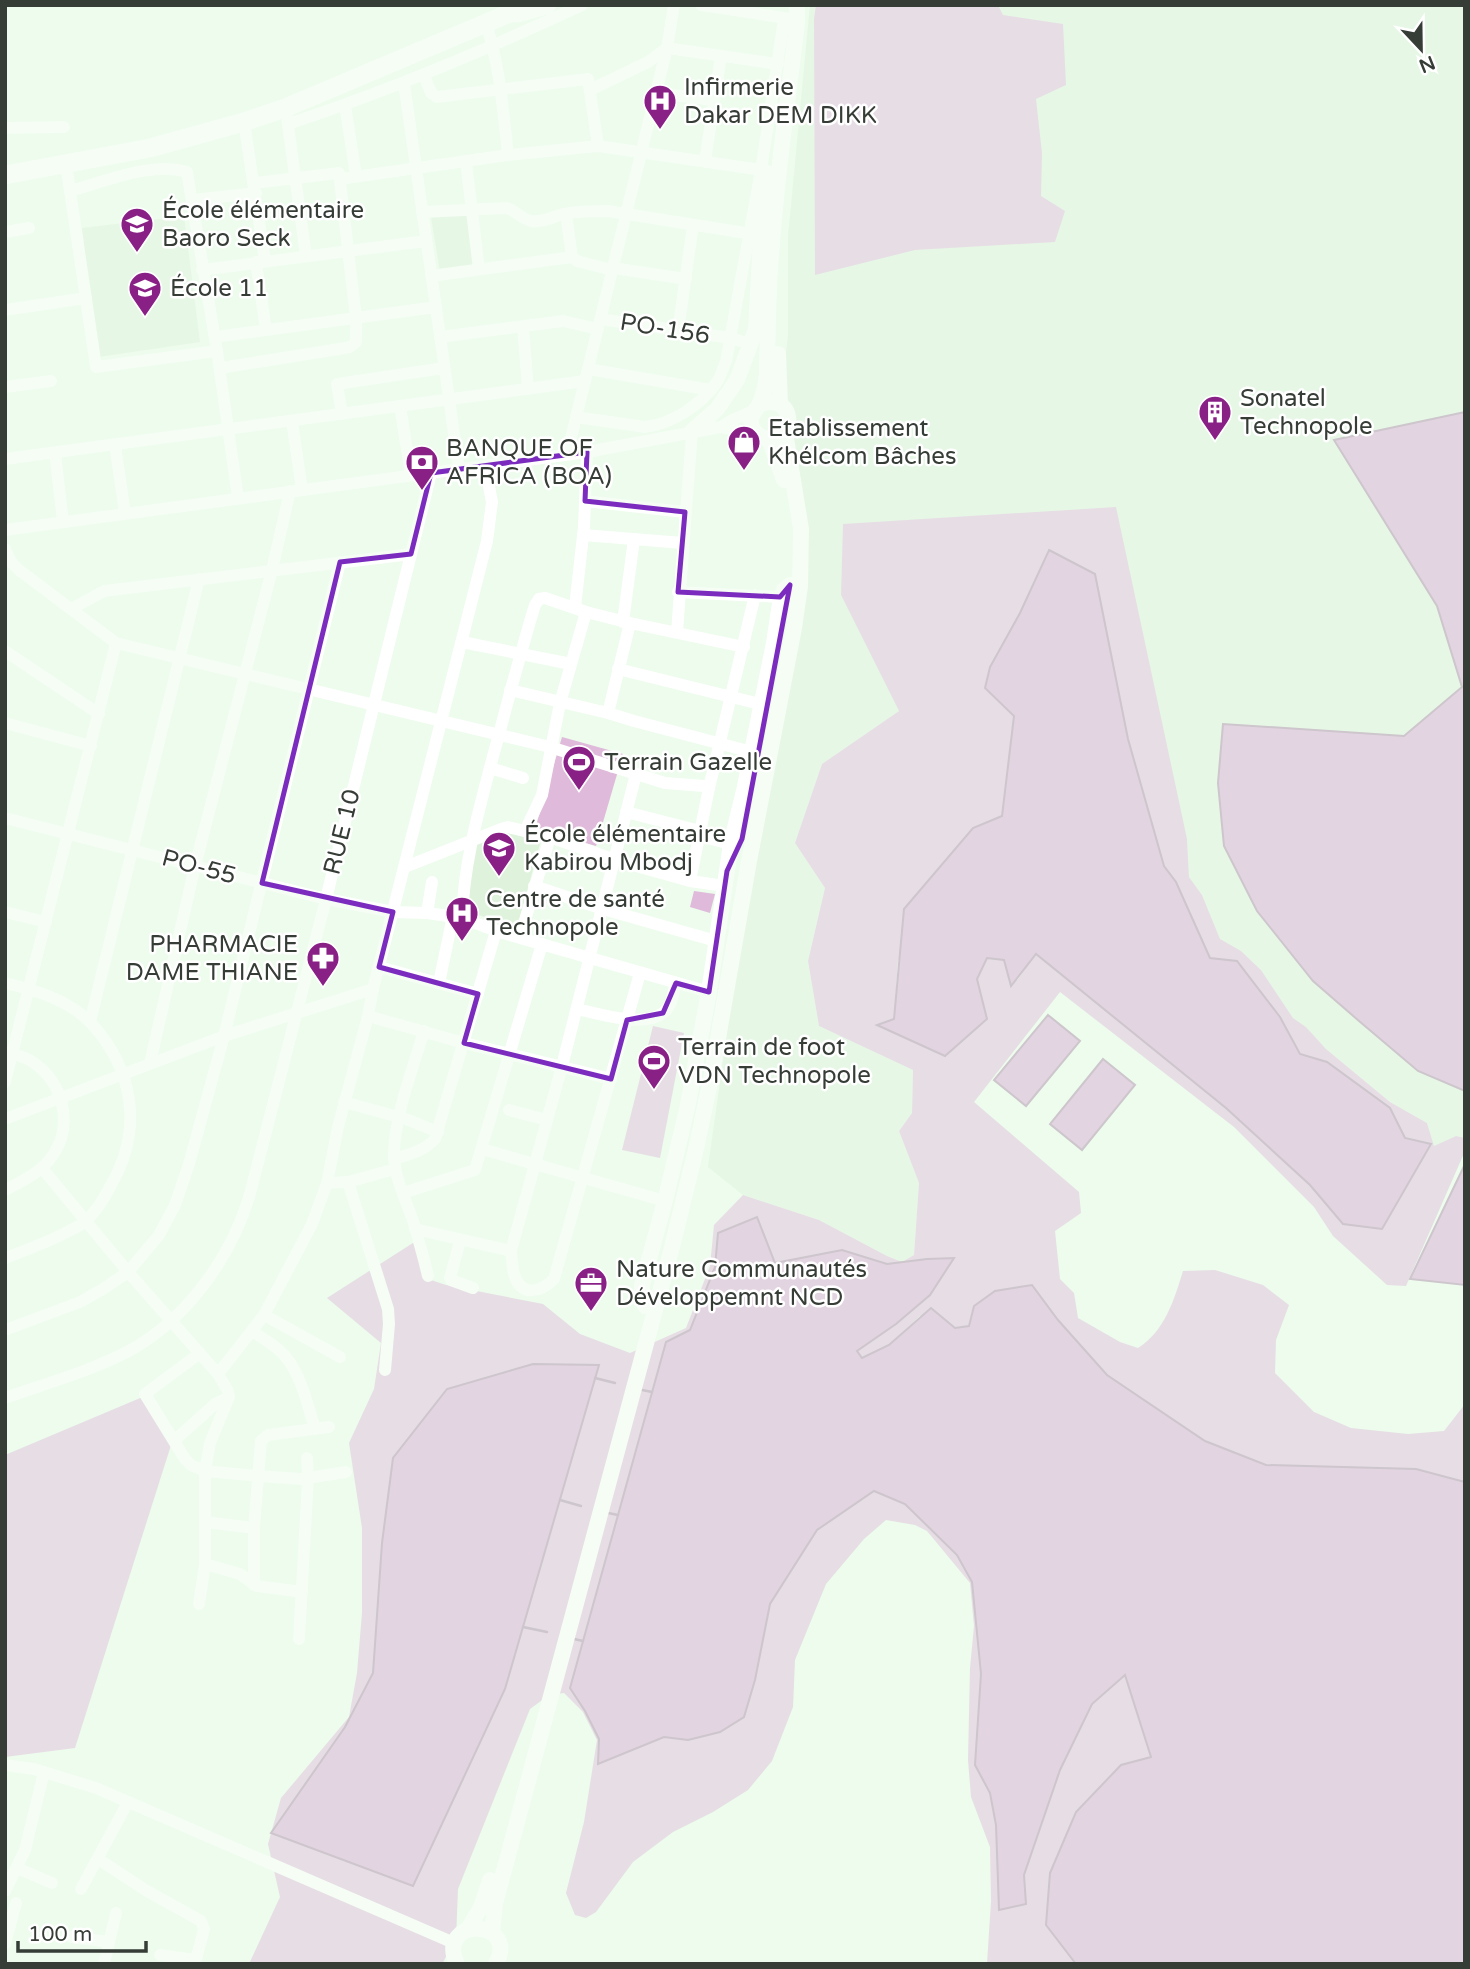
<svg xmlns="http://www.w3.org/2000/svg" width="1470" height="1969" viewBox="0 0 1470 1969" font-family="'Varela Round',sans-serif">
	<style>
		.built { fill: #def2dc }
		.green { fill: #dfbadb; fill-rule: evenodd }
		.water { fill: #d7a4d3; stroke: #a785a4; stroke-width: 2 }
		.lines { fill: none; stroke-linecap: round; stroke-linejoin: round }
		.stream { stroke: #a785a4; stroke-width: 2.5 }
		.minor { stroke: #fff; stroke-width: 12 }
		.major { stroke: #fff; stroke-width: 16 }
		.highway { stroke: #fff; stroke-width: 19 }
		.marked { fill: none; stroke: #7b2cbf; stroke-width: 5; stroke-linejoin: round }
		.labels { text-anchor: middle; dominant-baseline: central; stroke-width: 5; stroke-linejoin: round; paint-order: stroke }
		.poi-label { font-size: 24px; fill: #363c36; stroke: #fff; text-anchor: start }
		.street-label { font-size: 24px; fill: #363c36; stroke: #fff }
	</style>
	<rect width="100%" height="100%" fill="#edfcec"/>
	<g class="built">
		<path d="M810,5H1465V412L1335,441L1437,606L1463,687L1404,736L1223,725L1313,981L1418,1071L1465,1091V1138L1456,1136L1434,1147L1427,1123L1390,1102L1326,1049L1306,1027L1293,1018L1261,970L1241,951L1220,940L1202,895L1189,877L1187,839L841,595L899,711L822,764L795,843L825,888L808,961L819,1026L913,1070L912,1113L899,1131L919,1183L914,1255L902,1262L887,1256L819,1220L743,1195L708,1167L738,955L788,700L807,575L783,380L788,335V237Z"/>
		<path d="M470,208L475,267L440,272L430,211Z"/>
		<path d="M184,216L200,342L98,357L82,228Z"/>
		<path d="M511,830L541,840L517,928L464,910L471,845Z"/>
	</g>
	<g class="green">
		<path d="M816,5H998L1003,15L1063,24L1066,85L1036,99L1042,153L1041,196L1065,211L1055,242L915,250L815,275L814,19Z"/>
		<path d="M1116,507L1187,839L1189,877L1202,895L1220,939L1241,951L1261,970L1293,1018L1306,1027L1326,1049L1390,1102L1427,1123L1434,1146L1456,1136L1465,1138V1151L1406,1286L1387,1285L1333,1236L1314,1207L1234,1127L1060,992L974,1102L1079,1192L1081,1213L1055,1231L1060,1279L1074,1293L1078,1318L1120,1342L1138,1348C1165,1331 1174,1300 1183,1271L1215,1270L1263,1285L1289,1305L1276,1340L1275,1373L1314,1412L1351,1428L1408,1434L1444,1431L1465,1404V1482L1416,1469L1266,1465L1205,1441L1107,1375L1058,1320L1032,1285L970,1326L955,1329L920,1316L889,1345L862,1358L857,1351L896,1324L930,1295L927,1259L887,1264L842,1250L775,1263L756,1217L718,1233L715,1267L690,1330L666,1343L570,1688L585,1710L599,1739L598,1764L664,1737L688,1740L755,1680L770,1604L817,1530L874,1491L905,1504L957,1555L972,1582L981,1674L975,1764L990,1792L996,1825L999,1910L1026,1904L1024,1875L1060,1770L1092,1704L1126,1674L1151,1757L1121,1765L1076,1812L1050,1873L1046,1925L1076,1964H987L991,1901L990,1847L971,1797L968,1760L970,1668L974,1626L970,1583L927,1531L915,1525L886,1520L864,1539L826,1584L795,1660L793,1707L772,1761L748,1790L713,1812L673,1832L633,1862L596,1912L586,1918L575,1915L566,1893L584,1822L597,1740L583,1712L564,1693L549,1695L530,1709L458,1889L456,1939L442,1964H249L280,1897L268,1844L281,1798L349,1717L357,1673L362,1613V1528L349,1443L374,1389L381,1343L327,1298L416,1241L425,1278L446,1285L543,1304L580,1334L630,1353L686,1328L710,1266L714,1225L743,1195L819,1220L887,1256L902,1262L914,1255L919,1183L899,1131L912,1113L913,1070L819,1026L808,961L825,888L795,843L822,764L899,711L841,595L843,524ZM1048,550L1128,739L1164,866L1176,882L1210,958L1280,1017L1300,1054L1327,1062L1390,1108L1405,1138L1431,1145L1343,1224L1310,1185L1226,1108L1036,953L1018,979L1011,985L1004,960L987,958L977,979L987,1019L878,1025L894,1019L898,961L973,828L1002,817L1014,716L985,688L990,667L1020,613ZM599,1365L505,1689L272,1832L345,1727L373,1673L382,1543Z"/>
		<path d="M562,737L623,754L596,846L535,829Z"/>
		<path d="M694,891L715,894L710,913L690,907Z"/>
		<path d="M653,1026L684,1033L660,1158L622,1150Z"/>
		<path d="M145,1396L172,1442L75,1748L5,1757V1455Z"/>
	</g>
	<g class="water">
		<path d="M1465,412V1091L1418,1071L1359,1021L1313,981L1257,911L1224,846L1218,783L1223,724L1404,736L1462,687L1437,606L1334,440Z"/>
		<path d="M1049,550L1095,574L1128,739L1164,866L1176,882L1210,958L1237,961L1280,1017L1300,1054L1327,1062L1390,1108L1405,1138L1431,1144L1382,1229L1343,1224L1310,1185L1226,1108L1036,954L1011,986L1004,960L987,958L977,979L987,1019L945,1056L877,1025L894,1019L904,909L973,828L1002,816L1014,716L985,688L990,667L1020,613Z"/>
		<path d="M1048,1015L1080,1041L1026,1106L994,1080Z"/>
		<path d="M1103,1059L1135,1085L1082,1150L1050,1124Z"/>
		<path d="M1465,1164V1285L1410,1279Z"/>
		<path d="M757,1217L775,1263L842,1250L887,1264L927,1259L954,1258L930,1295L896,1324L857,1351L862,1358L889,1345L931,1308L955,1328L969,1326L974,1306L995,1291L1032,1285L1058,1320L1107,1375L1205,1441L1266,1465L1416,1469L1465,1482V1964H1076L1046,1925L1050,1873L1076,1812L1121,1765L1151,1757L1125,1675L1092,1704L1060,1770L1024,1875L1026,1904L999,1910L996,1825L990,1793L975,1765L981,1674L972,1582L957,1555L905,1504L874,1491L817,1530L770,1604L755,1680L744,1717L720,1732L688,1740L664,1737L598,1764L599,1739L585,1711L570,1688L666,1342L690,1330L715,1267L718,1233Z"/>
		<path d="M533,1364L599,1365L505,1689L413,1886L271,1833L345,1727L373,1673L382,1543L393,1458L447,1389Z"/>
	</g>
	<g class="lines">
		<g class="stream">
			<path d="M595,1378L615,1383"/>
			<path d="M642,1390L652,1392"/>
			<path d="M560,1500L581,1506"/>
			<path d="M608,1513L618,1515"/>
			<path d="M523,1627L547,1632"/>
			<path d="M574,1639L583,1641"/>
		</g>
		<g class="minor">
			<path d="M701,5L791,19"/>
			<path d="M486,24C500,66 503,111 508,155"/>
			<path d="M424,75L431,93L437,97L588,79L598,146"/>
			<path d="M404,83L459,469"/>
			<path d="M590,90L648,62L667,48L778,64"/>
			<path d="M656,93L714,100"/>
			<path d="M345,105L356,176"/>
			<path d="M287,118L306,256"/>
			<path d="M244,122L265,261"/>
			<path d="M288,124C389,91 486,50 582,5"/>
			<path d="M5,128L64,127"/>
			<path d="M705,161L721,56"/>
			<path d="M466,162L479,269"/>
			<path d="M66,164L96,367L217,351"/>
			<path d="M340,179L508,155L598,146L768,171"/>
			<path d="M70,191C104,182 152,161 187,172L217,351L238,498"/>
			<path d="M192,200L256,193"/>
			<path d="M422,212L506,208C516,210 521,219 531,221C541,223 553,217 563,214C578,211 593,211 608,211L758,235"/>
			<path d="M566,214L572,257"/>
			<path d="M5,232L29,228"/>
			<path d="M256,262L266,330"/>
			<path d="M613,268L686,279"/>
			<path d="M202,270L426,241"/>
			<path d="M431,276L572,257L577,261L612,270"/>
			<path d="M5,310L86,298"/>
			<path d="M600,319L730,338L751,344"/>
			<path d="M523,327L528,389"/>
			<path d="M678,331L693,225"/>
			<path d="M215,337L436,307"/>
			<path d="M440,337L563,321L598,329"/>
			<path d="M220,368L339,349L350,347L356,342V318L339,173L254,183"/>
			<path d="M588,369L711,390"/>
			<path d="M5,387L51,381"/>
			<path d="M400,406L411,475"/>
			<path d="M342,414L337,384L444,368"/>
			<path d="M576,417L645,427C672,424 701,405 717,382C721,376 723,368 726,361L761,170L784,19"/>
			<path d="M292,421L302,490"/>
			<path d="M721,427L732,420L753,411"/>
			<path d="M115,445L125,513"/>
			<path d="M55,453L63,522"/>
			<path d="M567,454L667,48L674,5"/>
			<path d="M5,459L585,381"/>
			<path d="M585,501L685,512"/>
			<path d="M5,530L587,452L721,427L741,431H754"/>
			<path d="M583,535L683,543"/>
			<path d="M5,549L11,562L19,570L116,643L550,747L665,783L704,786L709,788L755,595"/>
			<path d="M678,592L781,597"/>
			<path d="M575,607L584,527L587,452"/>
			<path d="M71,609L104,591L411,554"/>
			<path d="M623,622L634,539"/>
			<path d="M677,632L692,432"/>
			<path d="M462,642L571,664"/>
			<path d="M5,651L99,714"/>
			<path d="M618,669L760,704"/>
			<path d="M510,690L608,713L634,721L752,752"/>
			<path d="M608,713L630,623"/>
			<path d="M5,723L91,746"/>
			<path d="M490,768L523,778"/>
			<path d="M636,774L562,1066L511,1251C512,1259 512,1267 514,1274C521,1298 541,1292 554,1279L640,973"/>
			<path d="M626,812L700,831"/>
			<path d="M5,818L326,899L393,912L427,913L462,918L496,931L709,992"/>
			<path d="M525,831L542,795L560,703L586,612"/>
			<path d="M699,836L731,844"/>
			<path d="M405,867L501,829L508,827L550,837"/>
			<path d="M690,881L709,788"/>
			<path d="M534,886L603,909L716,941"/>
			<path d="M5,912L46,922"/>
			<path d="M427,913L432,882"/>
			<path d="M462,918C464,862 478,814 492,760C506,709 519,657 535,605L539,599L545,598L586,612L630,623L744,647"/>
			<path d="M520,937L550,837L615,860L690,881L725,886"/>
			<path d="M379,967L478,994"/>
			<path d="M5,983C35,990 69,1000 91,1023C134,1070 143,1130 111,1185C105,1197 97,1210 87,1220C82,1225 75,1228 69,1231C48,1242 27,1250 5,1258"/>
			<path d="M439,983L453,916"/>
			<path d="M577,1009C599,1014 644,1028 663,1013C672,1007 673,993 676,983"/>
			<path d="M368,1016L464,1043L611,1079"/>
			<path d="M90,1022L199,579"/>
			<path d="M424,1031C413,1068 393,1120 394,1157C395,1180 407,1202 414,1224C419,1241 424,1259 428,1276"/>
			<path d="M150,1063L195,866L272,570L290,491"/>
			<path d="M5,1082L116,643"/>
			<path d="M344,1102L406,1119L438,1132"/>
			<path d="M509,1110L547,1120"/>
			<path d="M5,1119L224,1036L373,989"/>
			<path d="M482,1149L665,1201"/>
			<path d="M394,1159C410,1154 424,1151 435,1139L496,931"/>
			<path d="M42,1168L128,1272L218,1374L228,1391L229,1397L210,1443L205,1471V1564L240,1574L257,1586L302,1592"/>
			<path d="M348,1182L388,1309L389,1324L385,1370"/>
			<path d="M327,1183L348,1182L395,1169"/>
			<path d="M5,1190C23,1181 42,1172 53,1155C74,1124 63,1081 31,1061C24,1057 14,1054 6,1052"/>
			<path d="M403,1193L475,1170L542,944"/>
			<path d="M415,1229L511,1251"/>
			<path d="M460,1241L450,1278L451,1280L473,1288"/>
			<path d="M264,1315L340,1357"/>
			<path d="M5,1330L80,1302L103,1289L128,1272L159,1235L175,1205L189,1164L224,1036L340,562"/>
			<path d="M252,1331C261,1337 271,1343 279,1350C300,1368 307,1403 315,1429"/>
			<path d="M200,1353L145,1394L185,1459L191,1465L205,1471L258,1476L301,1479L346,1472"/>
			<path d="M218,1374L264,1315L312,1224L327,1183L338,1127L368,1016L373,989L487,541L492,502L485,466"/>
			<path d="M5,1398C47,1383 98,1369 136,1347C192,1313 234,1252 251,1190L326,899L431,473"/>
			<path d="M175,1440L215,1404L229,1397"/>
			<path d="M205,1522L254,1528"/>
			<path d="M254,1585V1528L261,1441L268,1435L329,1427"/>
			<path d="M199,1604L205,1564"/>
			<path d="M299,1639L308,1478L307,1458"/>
			<path d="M5,1765L34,1769L96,1788L454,1943"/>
			<path d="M98,1859L147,1891L201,1921L204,1929L196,1960L160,1955"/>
			<path d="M17,1868L52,1883"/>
			<path d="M81,1889L128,1802"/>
			<path d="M5,1891L25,1850L44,1772"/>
			<path d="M71,1937L109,1942"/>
			<path d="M5,1944L16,1903"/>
			<path d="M104,1964L116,1913"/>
		</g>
		<g class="major">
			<path d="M778,354L780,404"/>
			<path d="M759,405C771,399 786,403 788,417C792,438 763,447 753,429C748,419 753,413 759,405C761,401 763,395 764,390C767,382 767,373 767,364C768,328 768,292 771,257C776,179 788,101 797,23V5"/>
			<path d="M691,432L717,409L737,380L756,329L761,236L768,177"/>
			<path d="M769,439L784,480"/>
			<path d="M645,1306L642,1297V1285L665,1201L687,1109L709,992L731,844L744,791L774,643L781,597L784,590L790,585"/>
			<path d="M468,1929L481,1907L490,1880"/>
			<path d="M492,1933L495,1904L672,1247L696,1149L711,1078L749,861L794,628L800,586L801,529L785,432"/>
			<path d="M457,1964C435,1916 520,1918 496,1964"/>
		</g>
		<g class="highway">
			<path d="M517,13L547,5"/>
			<path d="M5,175L150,148L244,122L285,108L529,5"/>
		</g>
	</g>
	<path d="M0 0H1470V1969H0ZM587,452L585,501L685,512L678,592L780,597L790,585L742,839L727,871L709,992L676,983L663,1013L627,1020L611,1079L464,1043L478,994L379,967L393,912L262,883L340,562L411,554L431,473Z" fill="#edfcec" fill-opacity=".55" fill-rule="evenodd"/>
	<path class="marked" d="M587,452L585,501L685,512L678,592L780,597L790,585L742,839L727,871L709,992L676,983L663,1013L627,1020L611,1079L464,1043L478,994L379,967L393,912L262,883L340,562L411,554L431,473Z"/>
	<defs>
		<symbol id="hospital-pin" viewBox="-11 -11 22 30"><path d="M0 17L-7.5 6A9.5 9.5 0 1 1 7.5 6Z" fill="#892086" stroke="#fff"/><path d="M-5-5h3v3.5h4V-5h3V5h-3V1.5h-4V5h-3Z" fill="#fff"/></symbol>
		<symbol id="school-pin" viewBox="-11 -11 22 30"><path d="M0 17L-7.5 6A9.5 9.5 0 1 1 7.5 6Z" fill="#892086" stroke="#fff"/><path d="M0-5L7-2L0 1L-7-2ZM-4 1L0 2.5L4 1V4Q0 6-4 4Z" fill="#fff"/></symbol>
		<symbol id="building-pin" viewBox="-11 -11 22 30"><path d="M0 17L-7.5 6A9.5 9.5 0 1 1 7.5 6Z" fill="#892086" stroke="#fff"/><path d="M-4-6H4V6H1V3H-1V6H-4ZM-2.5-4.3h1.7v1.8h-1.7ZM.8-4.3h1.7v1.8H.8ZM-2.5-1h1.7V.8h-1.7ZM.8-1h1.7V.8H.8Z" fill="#fff"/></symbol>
		<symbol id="shop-pin" viewBox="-11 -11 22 30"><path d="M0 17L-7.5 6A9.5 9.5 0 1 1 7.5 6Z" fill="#892086" stroke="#fff"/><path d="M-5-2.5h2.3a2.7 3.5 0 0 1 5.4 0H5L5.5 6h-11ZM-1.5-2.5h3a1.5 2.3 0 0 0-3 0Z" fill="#fff"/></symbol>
		<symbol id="bank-pin" viewBox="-11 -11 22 30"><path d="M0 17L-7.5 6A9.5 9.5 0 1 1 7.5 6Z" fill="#892086" stroke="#fff"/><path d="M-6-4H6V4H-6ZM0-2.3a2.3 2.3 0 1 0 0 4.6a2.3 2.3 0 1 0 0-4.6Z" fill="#fff"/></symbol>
		<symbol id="stadium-pin" viewBox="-11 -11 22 30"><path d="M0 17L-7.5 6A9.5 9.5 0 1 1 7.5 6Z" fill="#892086" stroke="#fff"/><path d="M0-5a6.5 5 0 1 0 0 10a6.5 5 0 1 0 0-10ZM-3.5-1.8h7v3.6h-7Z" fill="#fff"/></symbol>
		<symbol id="pharmacy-pin" viewBox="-11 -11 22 30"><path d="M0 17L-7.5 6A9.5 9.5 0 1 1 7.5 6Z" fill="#892086" stroke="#fff"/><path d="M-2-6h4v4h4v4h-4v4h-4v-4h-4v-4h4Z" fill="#fff"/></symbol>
		<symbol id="office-pin" viewBox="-11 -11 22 30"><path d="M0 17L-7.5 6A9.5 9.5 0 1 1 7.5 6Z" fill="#892086" stroke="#fff"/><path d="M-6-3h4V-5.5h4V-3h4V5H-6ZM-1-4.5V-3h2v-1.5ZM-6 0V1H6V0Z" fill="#fff"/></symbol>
	</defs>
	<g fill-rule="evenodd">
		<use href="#hospital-pin" x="641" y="82" width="38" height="52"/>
		<use href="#school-pin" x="118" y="205" width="38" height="52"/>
		<use href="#school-pin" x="126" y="269" width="38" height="52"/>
		<use href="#building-pin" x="1196" y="393" width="38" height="52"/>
		<use href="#shop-pin" x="725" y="423" width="38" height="52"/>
		<use href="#bank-pin" x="403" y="443" width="38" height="52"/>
		<use href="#stadium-pin" x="560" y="743" width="38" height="52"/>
		<use href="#school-pin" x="480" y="829" width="38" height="52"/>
		<use href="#hospital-pin" x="443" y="894" width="38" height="52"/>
		<use href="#pharmacy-pin" x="304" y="939" width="38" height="52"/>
		<use href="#stadium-pin" x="635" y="1042" width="38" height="52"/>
		<use href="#office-pin" x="572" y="1264" width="38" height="52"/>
	</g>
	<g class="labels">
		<g class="poi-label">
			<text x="684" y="87">Infirmerie<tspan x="684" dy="28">Dakar DEM DIKK</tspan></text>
			<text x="162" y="210">École élémentaire<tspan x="162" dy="28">Baoro Seck</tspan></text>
			<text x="170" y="288">École 11</text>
			<text x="1240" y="398">Sonatel<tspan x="1240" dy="28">Technopole</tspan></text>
			<text x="768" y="428">Etablissement<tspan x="768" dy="28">Khélcom Bâches</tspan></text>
			<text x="446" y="448">BANQUE OF<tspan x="446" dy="28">AFRICA (BOA)</tspan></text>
			<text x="604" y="762">Terrain Gazelle</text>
			<text x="524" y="834">École élémentaire<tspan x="524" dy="28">Kabirou Mbodj</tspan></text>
			<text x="486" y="899">Centre de santé<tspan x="486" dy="28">Technopole</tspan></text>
			<text x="298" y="944" text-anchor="end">PHARMACIE<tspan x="298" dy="28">DAME THIANE</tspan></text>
			<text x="678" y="1047">Terrain de foot<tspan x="678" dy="28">VDN Technopole</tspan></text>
			<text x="616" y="1269">Nature Communautés<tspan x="616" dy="28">Développemnt NCD</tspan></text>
		</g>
		<g class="street-label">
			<text transform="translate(665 329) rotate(9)">PO-156</text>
			<text transform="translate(342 832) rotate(-76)">RUE 10</text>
			<text transform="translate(199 867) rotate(15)">PO-55</text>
		</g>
	</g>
	<rect width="1470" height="1969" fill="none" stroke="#363c36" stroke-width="14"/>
	<g transform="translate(1421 49) rotate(158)" stroke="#ffffff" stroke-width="5" paint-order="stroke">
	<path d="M0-5L12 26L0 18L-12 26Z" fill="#363c36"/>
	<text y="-10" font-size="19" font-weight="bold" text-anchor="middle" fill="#363c36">N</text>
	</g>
	<path d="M18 1941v10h128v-10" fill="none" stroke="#363c36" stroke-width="3.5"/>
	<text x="28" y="1941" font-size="21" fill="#363c36" stroke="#ffffff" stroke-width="5" paint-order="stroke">100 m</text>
</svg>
